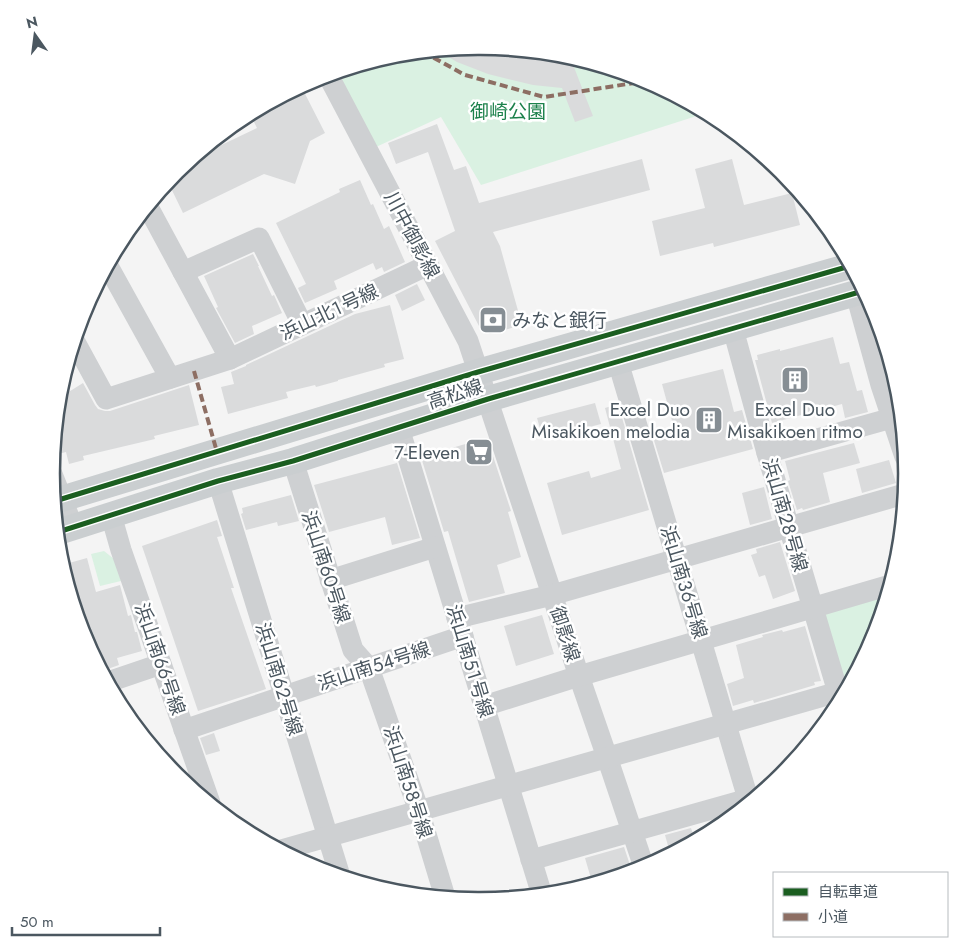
<svg xmlns="http://www.w3.org/2000/svg" width="958" height="947" viewBox="0 0 958 947" font-family="Jost,'Noto Sans JP',sans-serif">
	<style>
		.green { fill: #daf1e2 }
		.building { fill: #dadbdc }
		.lines { fill: none; stroke-linecap: round; stroke-linejoin: round }
		.minor { stroke: #ced0d2; stroke-width: 21 }
		.major { stroke: #caced0; stroke-width: 26 }
		.quiet { stroke: #8d6e63; stroke-width: 4; stroke-dasharray: 8 4; stroke-linecap: butt }
		.cycleway-casing { stroke: #fff; stroke-width: 8 }
		.cycleway { stroke: #1b5e20; stroke-width: 5 }
		.labels { text-anchor: middle; dominant-baseline: central; stroke-width: 5; stroke-linejoin: round; paint-order: stroke }
		.park-label { font-size: 19px; fill: #1c814b; stroke: #fff }
		.street-label { font-size: 19px; fill: #4b5760; stroke: #fff }
		.poi-label { font-size: 19px; fill: #4b5760; stroke: #fff; text-anchor: end }
		.rim { fill: none; stroke: #4b5760; stroke-width: 2.5 }
	</style>
	<rect width="100%" height="100%" fill="#f4f4f4"/>
	<g class="green">
		<path d="M479,46L563,55L643,79L706,113L481,185L441,117L376,147L337,72L396,54Z"/>
		<path d="M104,551L114,559L121,581L100,586L91,554Z"/>
		<path d="M887,594L874,637L846,689L822,613Z"/>
	</g>
	<g class="building">
		<path d="M479,46L563,55L570,57L593,116L575,122L562,88L533,85L488,74L457,62L437,50Z"/>
		<path d="M301,86L325,133L310,141L295,184L264,174L183,213L168,182L177,171L190,160L257,128L250,114Z"/>
		<path d="M437,124L454,170L466,166L479,203L642,159L650,190L493,232L500,246L522,325L490,334L479,326L435,241L455,231L428,152L396,164L388,143Z"/>
		<path d="M732,159L744,205L792,193L800,225L714,247L713,243L660,256L652,221L705,208L695,169Z"/>
		<path d="M360,180L371,205L373,204L384,229L389,226L405,262L384,272L382,267L376,270L373,263L334,281L337,289L305,303L298,288L306,284L276,223L340,192L339,189Z"/>
		<path d="M253,254L259,266H258L272,296L274,295L282,313L252,326L254,334L235,343L216,308L218,307L204,276Z"/>
		<path d="M417,284L425,300L402,311L395,295Z"/>
		<path d="M390,305L404,359L384,364L385,367L338,380V381L316,387L315,385L286,392L288,398L228,414L221,387L234,384L231,372L246,366V365L355,314Z"/>
		<path d="M833,337L840,364L849,362L857,391L862,390L868,412L845,418L842,404L772,423L755,360H758L757,355L780,349V351Z"/>
		<path d="M723,369L734,412L742,410L753,449L664,473L652,434L674,428L662,384Z"/>
		<path d="M83,383L95,405L98,409L105,411H110L189,385L199,425L154,436L155,439L83,456L84,460L69,464L66,452L54,455L59,398Z"/>
		<path d="M595,403L601,424L543,439L537,418Z"/>
		<path d="M618,404L649,510L562,535L547,483L589,471L591,478L621,469L605,408Z"/>
		<path d="M479,440L489,444L511,511L508,512L521,557L497,565L505,593L469,602L448,531L444,532L421,457Z"/>
		<path d="M854,443L860,463L823,473L830,502L803,510L802,508L797,510L788,481L790,480L785,461Z"/>
		<path d="M889,460L896,483L862,493L856,469Z"/>
		<path d="M397,463L420,538L392,545L385,517L329,532L314,485Z"/>
		<path d="M764,487L772,519L750,525L742,493Z"/>
		<path d="M291,495L299,521L278,526L277,522L246,530L241,514L243,513L242,508Z"/>
		<path d="M217,520L222,536L217,537L234,588H231L266,689L198,711L142,546Z"/>
		<path d="M780,542L795,591L773,599L765,575L759,577L751,555L757,553L756,549Z"/>
		<path d="M87,558L96,592L120,585L128,616L131,615L135,632H137L142,651L117,658L119,665L102,671L86,640L78,609L76,610L62,565Z"/>
		<path d="M542,615L554,654L516,666L504,626Z"/>
		<path d="M805,626L821,681L814,682L815,685L805,688L754,703L753,700L733,706L727,684L744,678L736,645L763,637L762,635L782,630L783,632Z"/>
		<path d="M214,733L220,751L206,755L200,738Z"/>
		<path d="M691,828L695,840L670,853L665,835Z"/>
		<path d="M624,847L632,871L615,877L614,875L592,882L585,858Z"/>
	</g>
	<g class="lines">
		<g class="minor">
			<path d="M328,75L468,341L579,676L607,757L644,867"/>
			<path d="M148,207L230,359"/>
			<path d="M108,266L170,378"/>
			<path d="M183,272L259,238L302,324"/>
			<path d="M856,294L881,385L905,457"/>
			<path d="M733,329L767,453L840,699"/>
			<path d="M75,342L106,399L230,359L428,265"/>
			<path d="M618,362L749,802"/>
			<path d="M399,428L542,895"/>
			<path d="M767,453L892,418"/>
			<path d="M293,461L353,650L369,668L419,811L445,897"/>
			<path d="M52,474L73,527"/>
			<path d="M218,481L340,876"/>
			<path d="M111,515L121,550L210,803"/>
			<path d="M330,580L435,547"/>
			<path d="M457,618L552,595L904,494"/>
			<path d="M108,682L161,664"/>
			<path d="M484,706L579,676L890,585"/>
			<path d="M184,730L463,636"/>
			<path d="M281,850L838,692"/>
			<path d="M531,860L755,797"/>
		</g>
		<g class="major">
			<path d="M55,501L478,372L850,266"/>
			<path d="M58,532L218,481L293,461L488,399L863,291"/>
		</g>
		<g class="quiet">
			<path d="M423,52L465,75L544,97L647,81"/>
			<path d="M194,371L217,452"/>
		</g>
		<defs>
			<g id="cycleway">
				<path d="M55,501L478,372L850,266"/>
				<path d="M58,532L218,481L293,461L488,399L863,291"/>
			</g>
		</defs>
		<use href="#cycleway" class="cycleway-casing"/>
		<use href="#cycleway" class="cycleway"/>
	</g>
	<defs>
		<symbol id="bank-square" viewBox="-11 -11 22 22"><rect x="-9" y="-9" width="18" height="18" rx="4" fill="#868e94" stroke="#fff"/><path d="M-6-4H6V4H-6ZM0-2.3a2.3 2.3 0 1 0 0 4.6a2.3 2.3 0 1 0 0-4.6Z" fill="#fff"/></symbol>
		<symbol id="building-square" viewBox="-11 -11 22 22"><rect x="-9" y="-9" width="18" height="18" rx="4" fill="#868e94" stroke="#fff"/><path d="M-4-6H4V6H1V3H-1V6H-4ZM-2.5-4.3h1.7v1.8h-1.7ZM.8-4.3h1.7v1.8H.8ZM-2.5-1h1.7V.8h-1.7ZM.8-1h1.7V.8H.8Z" fill="#fff"/></symbol>
		<symbol id="supermarket-square" viewBox="-11 -11 22 22"><rect x="-9" y="-9" width="18" height="18" rx="4" fill="#868e94" stroke="#fff"/><path d="M-6-5.5h2.5l.6 2H6L4.5 2H-2.5L-4.4-4H-6ZM-1.5 3.2a1.3 1.3 0 1 0 .1 0ZM3 3.2a1.3 1.3 0 1 0 .1 0Z" fill="#fff"/></symbol>
	</defs>
	<g fill-rule="evenodd">
		<use href="#bank-square" x="477" y="304" width="32" height="32"/>
		<use href="#building-square" x="779" y="364" width="32" height="32"/>
		<use href="#building-square" x="693" y="404" width="32" height="32"/>
		<use href="#supermarket-square" x="463" y="436" width="32" height="32"/>
	</g>
	<g class="labels">
		<g class="park-label">
			<text x="508" y="111">御崎公園</text>
		</g>
		<g class="street-label">
			<text transform="translate(412 235) rotate(62)">川中御影線</text>
			<text transform="translate(329 312) rotate(-25)">浜山北１号線</text>
			<text transform="translate(455 394) rotate(-18)">高松線</text>
			<text transform="translate(785 515) rotate(74)">浜山南２８号線</text>
			<text transform="translate(326 567) rotate(72)">浜山南６０号線</text>
			<text transform="translate(684 582) rotate(73)">浜山南３６号線</text>
			<text transform="translate(565 634) rotate(72)">御影線</text>
			<text transform="translate(160 659) rotate(71)">浜山南６６号線</text>
			<text transform="translate(470 661) rotate(73)">浜山南５１号線</text>
			<text transform="translate(374 666) rotate(-18)">浜山南５４号線</text>
			<text transform="translate(279 679) rotate(73)">浜山南６２号線</text>
			<text transform="translate(408 782) rotate(72)">浜山南５８号線</text>
		</g>
		<g class="poi-label">
			<text x="512" y="320" text-anchor="start">みなと銀行</text>
			<text x="690" y="409">Excel Duo<tspan x="690" dy="22">Misakikoen melodia</tspan></text>
			<text x="795" y="409" text-anchor="middle">Excel Duo<tspan x="795" dy="22">Misakikoen ritmo</tspan></text>
			<text x="460" y="452">7-Eleven</text>
		</g>
	</g>
	<path d="M0 0H958V947H0ZM478 55H480A418 418 0 0 1 898 473V474A418 418 0 0 1 480 892H478A418 418 0 0 1 60 474V473A418 418 0 0 1 478 55Z" fill="#fff" fill-rule="evenodd"/>
	<path class="rim" d="M478 55H480A418 418 0 0 1 898 473V474A418 418 0 0 1 480 892H478A418 418 0 0 1 60 474V473A418 418 0 0 1 478 55Z"/>
	<rect x="773" y="872" width="175" height="65" fill="#ffffff" stroke="#b7bcbf"/>
	<rect x="783" y="888" width="25" height="8" fill="#1b5e20" stroke="#b7bcbf"/>
	<text x="818" y="897" font-size="15" fill="#4b5760">自転車道</text>
	<rect x="783" y="913" width="25" height="8" fill="#8d6e63" stroke="#b7bcbf"/>
	<text x="818" y="922" font-size="15" fill="#4b5760">小道</text>
	<g transform="translate(35 35) rotate(346)" stroke="#ffffff" stroke-width="4" paint-order="stroke">
	<path d="M0-4L9 19L0 12L-9 19Z" fill="#4b5760"/>
	<text y="-8" font-size="14" font-weight="bold" text-anchor="middle" fill="#4b5760">N</text>
	</g>
	<path d="M12 927v8h148v-8" fill="none" stroke="#4b5760" stroke-width="2.5"/>
	<text x="20" y="927" font-size="15" fill="#4b5760" stroke="#ffffff" stroke-width="4" paint-order="stroke">50 m</text>
</svg>
